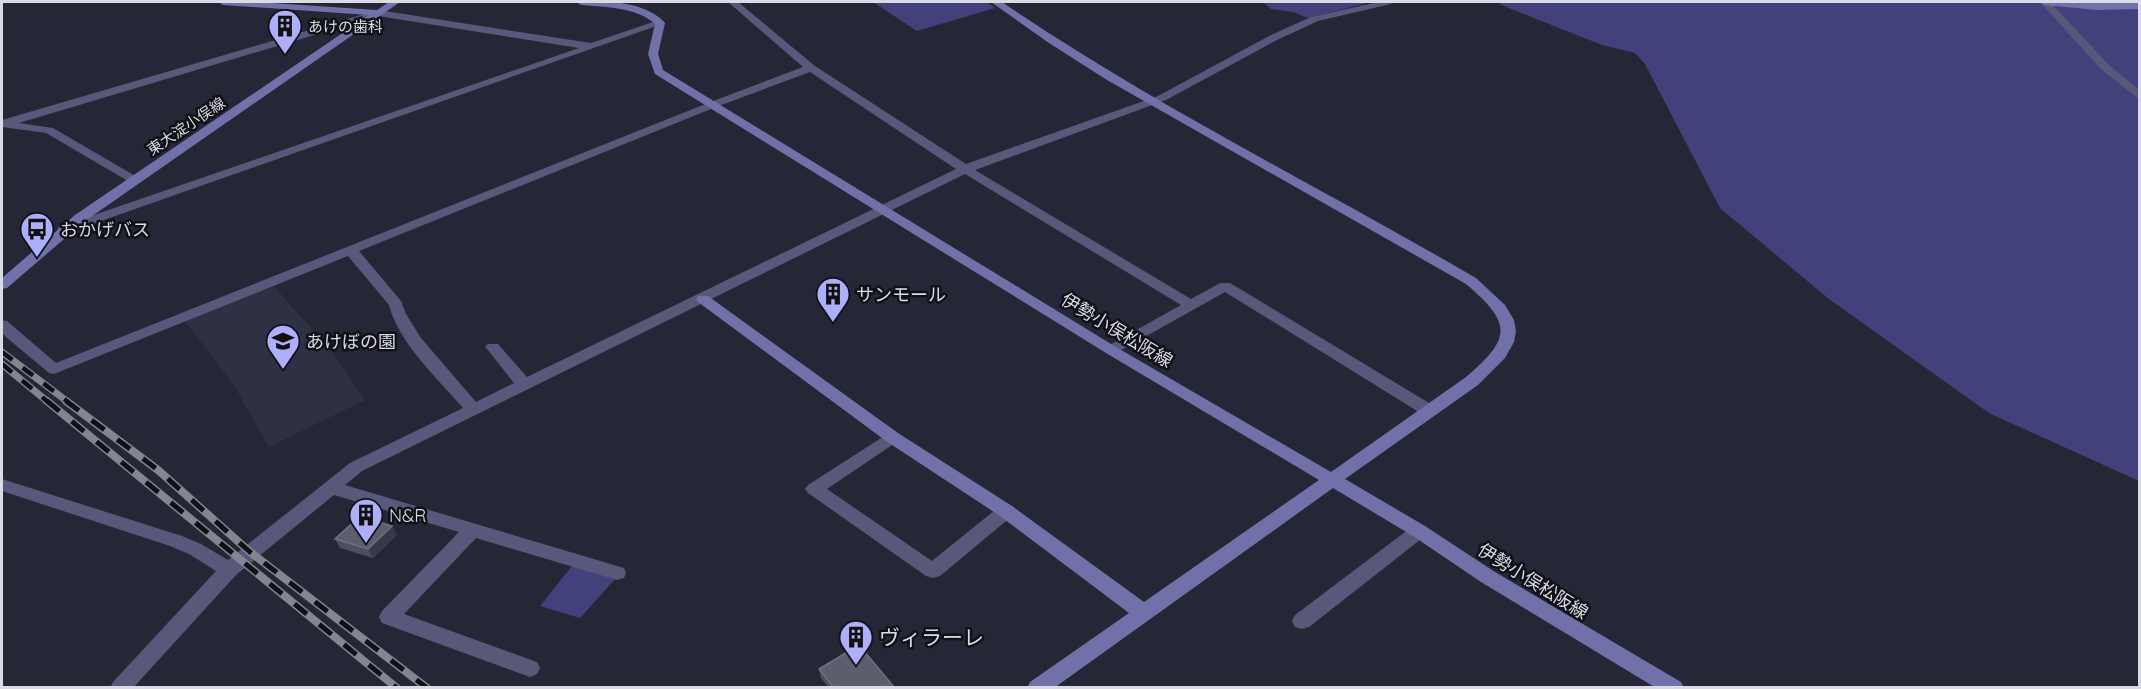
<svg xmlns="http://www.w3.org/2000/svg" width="2141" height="689" viewBox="0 0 2141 689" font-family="Quicksand,'Noto Sans JP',sans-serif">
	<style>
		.built { fill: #2e3044 }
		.green { fill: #43417b }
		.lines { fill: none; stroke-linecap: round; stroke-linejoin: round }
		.street { fill: #57587a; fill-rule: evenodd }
		.secondary { fill: #7071a8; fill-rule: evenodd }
		.rail-far1-casing { stroke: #848592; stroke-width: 7 }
		.rail-casing { stroke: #848592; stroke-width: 8 }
		.rail-far1 { stroke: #101117; stroke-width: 4.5; stroke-dasharray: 13; stroke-linecap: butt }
		.rail { stroke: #101117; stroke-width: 5; stroke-dasharray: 16; stroke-linecap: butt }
		.wall { fill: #4e4f5e }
		.shaded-wall { fill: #373848 }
		.building { fill: #5d5e6d; stroke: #707180; stroke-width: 1.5 }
		.labels { text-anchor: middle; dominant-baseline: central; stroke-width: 5; stroke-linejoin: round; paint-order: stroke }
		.far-poi-label { font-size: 15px; fill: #dadbe5; stroke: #101117; text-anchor: start }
		.far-street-label { font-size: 15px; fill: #dadbe5; stroke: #101117 }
		.poi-label { font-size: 18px; fill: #dadbe5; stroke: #101117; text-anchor: start }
		.street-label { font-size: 18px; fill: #dadbe5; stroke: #101117 }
		.near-poi-label { font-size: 21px; fill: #dadbe5; stroke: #101117; text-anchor: start }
	</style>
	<rect width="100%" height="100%" fill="#262736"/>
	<path class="built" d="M273,285L333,353L365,400L269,447L235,387L185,321Z"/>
	<g class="green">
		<path d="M873,2H986L995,8L917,31Z"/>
		<path d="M1263,2H1367L1364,4L1308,18L1293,12L1271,9Z"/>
		<path d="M1503,2H2139V481L1989,413L1829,299L1720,208L1645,64L1635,53L1602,45L1499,4Z"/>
		<path d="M572,566L616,578L580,618L540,606Z"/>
	</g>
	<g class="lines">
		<g class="street">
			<path d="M728,2H738L815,66L966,164L1158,96L1269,36L1311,17L1378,2H1393L1391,4L1318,21L1277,40L1166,100L975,170L1191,299L1220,283H1230L1434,406L1436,410L1434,414H1422L1225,292L1116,353H1106L1103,350L1106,347L1181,305L965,174L362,471L345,485L624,568L626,573L624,578L617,580L476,538L404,614L537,662L540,668L537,674L530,677L382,623L379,617L382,611L459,532L334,495L236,575L133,688H110L113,682L216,571L189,554L170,546L2,491V479L182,536L201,544L228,560L350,463L463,408C438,379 398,342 389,305L348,256L54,374L49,373L6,337L2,333V320L7,321L56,363L708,103L803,67ZM810,72L956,169L527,377L498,344H488L485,347L488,350L514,383L476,402L421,338L406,314L401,301L359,251L716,107Z"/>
			<path d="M2040,2H2050L2109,65L2140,91V100L2101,69Z"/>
			<path d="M378,10L591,43L656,21L665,23L64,234L59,233L57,230L59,227L579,48L378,16L19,123L53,128L137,177L139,180L137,183L133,184L46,133L2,127V120Z"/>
			<path d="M892,431L898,433L900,437L898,441L827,489L932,561L1000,506L1006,504L1012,506L1015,511L1012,516L940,576L933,578L926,576L808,493L805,489L808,485Z"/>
			<path d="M1419,524L1425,526L1428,531L1425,536L1309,627L1302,629L1295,627L1292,621L1295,615L1413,526Z"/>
		</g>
		<g class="secondary">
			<path d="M218,2H257L377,10L389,2H400L85,221L7,288L2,289V278L75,215L369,15L223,5Z"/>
			<path d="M576,2C603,0 646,1 665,23L658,54L663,70L1116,347L1331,472L1466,377C1512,338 1512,323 1466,284L1107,80L1049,43L991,2H1002C1153,105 1318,186 1476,278L1505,305L1514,320L1516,331L1514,342L1505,358L1478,385L1345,479L1425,526L1495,572L1681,682L1684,688H1656L1481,582L1413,536L1333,488L1054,688H1027L1030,682L1129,613L1000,516L886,441L698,302L696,299L698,296H708L898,433L1012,506L1144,602L1319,480L1106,353L655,74L648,54L655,24C637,7 604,7 581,5Z"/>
			<path d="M2039,2L2140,3V9L2098,10L2044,5Z"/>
		</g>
		<defs>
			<g id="rail-far1">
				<path d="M2,352L68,402"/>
				<path d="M2,364L48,402"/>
			</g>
			<g id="rail">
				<path d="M47,401L397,688"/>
				<path d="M66,401L158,470L250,552L427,688"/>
			</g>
		</defs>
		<use href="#rail-far1" class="rail-far1-casing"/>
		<use href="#rail" class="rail-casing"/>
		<use href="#rail-far1" class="rail-far1"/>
		<use href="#rail" class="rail"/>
	</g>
	<g class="wall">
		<path d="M392,526L397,535L373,558L340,548L335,539Z"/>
		<path d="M819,669L894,687H828L821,678Z"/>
	</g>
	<path class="shaded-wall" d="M392,526L397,535L373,558L368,549Z"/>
	<g class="building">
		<path d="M360,516L392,526L368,549L335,539Z"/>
		<path d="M859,645L894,687H833L819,669Z"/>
	</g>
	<defs>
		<symbol id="building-pin" viewBox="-11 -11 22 30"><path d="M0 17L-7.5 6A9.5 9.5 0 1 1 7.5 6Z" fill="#adaffb" stroke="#101117"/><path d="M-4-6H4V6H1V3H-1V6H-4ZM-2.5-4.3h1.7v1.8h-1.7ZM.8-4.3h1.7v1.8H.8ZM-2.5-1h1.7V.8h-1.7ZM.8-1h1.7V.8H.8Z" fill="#111"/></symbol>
		<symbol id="bus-pin" viewBox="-11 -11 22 30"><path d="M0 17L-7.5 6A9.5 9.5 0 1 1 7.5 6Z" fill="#adaffb" stroke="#101117"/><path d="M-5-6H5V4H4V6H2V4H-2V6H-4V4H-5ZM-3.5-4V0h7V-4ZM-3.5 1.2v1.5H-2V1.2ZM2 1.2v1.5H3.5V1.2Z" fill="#111"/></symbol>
		<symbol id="school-pin" viewBox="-11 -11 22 30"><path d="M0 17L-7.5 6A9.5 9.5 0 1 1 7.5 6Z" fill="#adaffb" stroke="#101117"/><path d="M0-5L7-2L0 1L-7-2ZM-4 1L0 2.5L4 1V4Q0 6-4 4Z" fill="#111"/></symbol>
	</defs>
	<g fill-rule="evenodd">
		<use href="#building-pin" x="266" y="7" width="38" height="52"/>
		<use href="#bus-pin" x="18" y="210" width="38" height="52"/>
		<use href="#building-pin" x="814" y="275" width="38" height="52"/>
		<use href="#school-pin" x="264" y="322" width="38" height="52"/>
		<use href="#building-pin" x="347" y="496" width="38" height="52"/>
		<use href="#building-pin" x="837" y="618" width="38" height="52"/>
	</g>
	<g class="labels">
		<g class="far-poi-label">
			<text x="308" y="26">あけの歯科</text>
		</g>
		<g class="far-street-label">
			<text transform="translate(186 126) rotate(-34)">東大淀小俣線</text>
		</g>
		<g class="poi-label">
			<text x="60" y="229">おかげバス</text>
			<text x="856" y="294">サンモール</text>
			<text x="306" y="341">あけぼの園</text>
			<text x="389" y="515">N&amp;R</text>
		</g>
		<g class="street-label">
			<text transform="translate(1117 330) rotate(31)">伊勢小俣松阪線</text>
			<text transform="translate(1533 581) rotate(32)">伊勢小俣松阪線</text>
		</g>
		<g class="near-poi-label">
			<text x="879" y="637">ヴィラーレ</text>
		</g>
	</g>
	<rect width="2141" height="689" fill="none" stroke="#dadbe5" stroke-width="6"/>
</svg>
